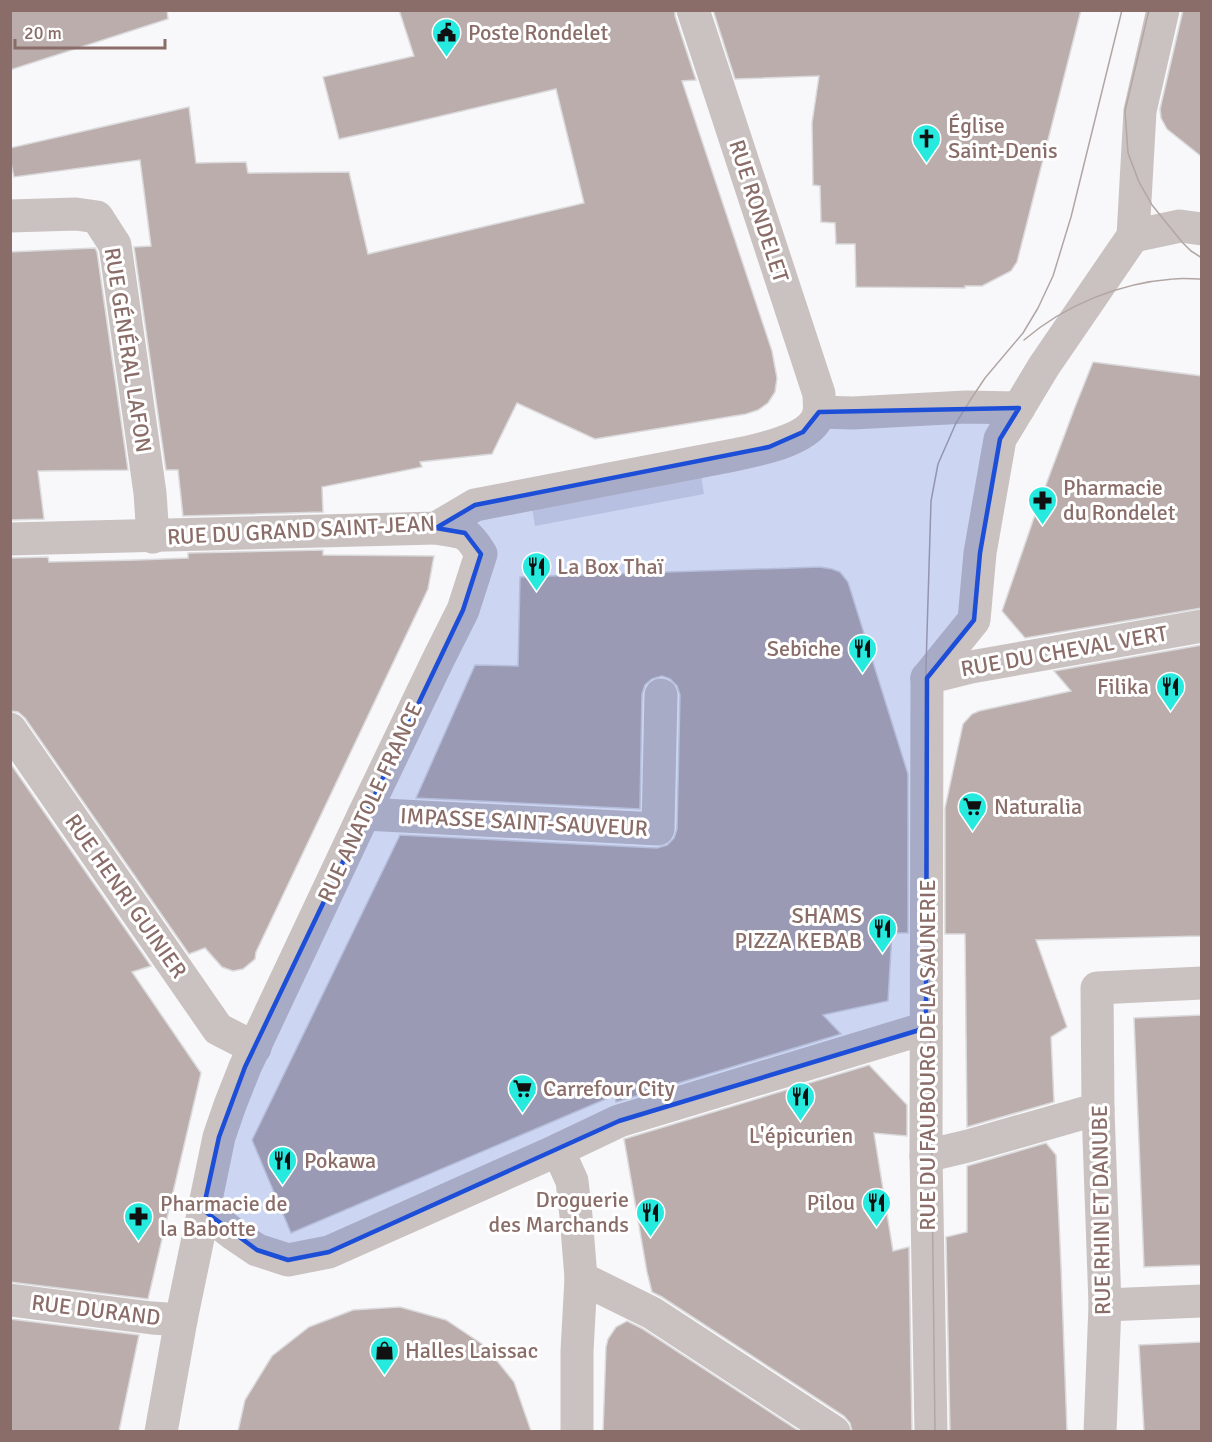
<svg xmlns="http://www.w3.org/2000/svg" width="1212" height="1442" viewBox="0 0 1212 1442" font-family="Signika,sans-serif">
	<style>
		.green { fill: #dedce4 }
		.building { fill: #bbadac; stroke: #dadadc; stroke-width: 1.5 }
		.lines { fill: none; stroke-linecap: round; stroke-linejoin: round }
		.minor { stroke: #cac2c1; stroke-width: 33 }
		.tram { stroke: #b2a6a4; stroke-width: 1.5 }
		.marked { fill: #1d4ed8; fill-opacity: 0.2; stroke: #1d4ed8; stroke-width: 4.5; stroke-linejoin: round }
		.labels { text-anchor: middle; dominant-baseline: central; stroke-width: 6; stroke-linejoin: round; paint-order: stroke }
		.poi-label { font-size: 22px; fill: #8a6d68; stroke: #fff; text-anchor: start }
		.street-label { font-size: 22px; fill: #8a6d68; stroke: #fff }
	</style>
	<rect width="100%" height="100%" fill="#f8f8fa"/>
	<path class="green" d="M701,475L704,494L535,526L532,508Z"/>
	<g class="building">
		<path d="M10,10H167L168,19L10,70Z"/>
		<path d="M399,10H675V16L696,80L682,81L772,351L777,378L775,392L768,403L758,410L746,414L595,439L517,403L492,454L420,462L422,467L322,487L323,512L183,516L178,470H166L134,247L151,246L140,160L14,177L10,159V148L189,107L196,163L246,162L248,173L349,172L368,254L584,203L556,89L390,128L339,139L323,77L414,56Z"/>
		<path d="M713,10H1081L1017,262L1011,271L982,286H965V288L856,287L855,244H836L835,223L821,222L820,186L813,185L812,123L819,76L735,79Z"/>
		<path d="M1183,10H1202V157L1167,129L1161,118L1160,109Z"/>
		<path d="M95,248L97,252L128,470L38,471L44,519L10,520V252Z"/>
		<path d="M1093,362L1202,376V608L1025,638L1002,611L1038,506L1075,407Z"/>
		<path d="M323,550V555L434,556L428,589L256,952L255,959L243,969L233,971L222,967L205,948L189,954L25,718L18,712L10,711V558L48,557L49,562L137,560L188,558V553Z"/>
		<path d="M820,567L832,569L840,572L848,582L908,774V933H892L888,1001L823,1015L841,1034L616,1102L615,1095L291,1233L252,1140L400,835L657,848L667,845L674,838L677,829L680,695L677,686L670,679L662,676L652,679L645,685L642,694L640,809L416,798L475,665L518,666L520,577Z"/>
		<path d="M1202,645V936L1036,940L1067,1027L1051,1037L1054,1102L967,1127L965,934H945V808L963,724L972,714L979,711L1071,691L1054,671Z"/>
		<path d="M10,763L151,966L132,972L201,1073L148,1299L10,1282Z"/>
		<path d="M1202,1015V1265L1144,1267L1134,1018Z"/>
		<path d="M869,1065L907,1105V1136L874,1133L893,1251L909,1247L912,1431H852L850,1423L844,1416L662,1297L652,1292L647,1272L624,1139Z"/>
		<path d="M1046,1143L1056,1155L1061,1266L1067,1431H950L946,1237L967,1232V1166Z"/>
		<path d="M400,1307L446,1320L485,1346L514,1382L531,1431H238L245,1400L272,1356L309,1327L353,1310Z"/>
		<path d="M10,1319L139,1335L119,1431H10Z"/>
		<path d="M627,1321L643,1329L799,1431H603L606,1347L608,1339L616,1327Z"/>
		<path d="M1202,1342V1431H1144L1139,1345Z"/>
	</g>
	<g class="lines">
		<g class="minor">
			<path d="M10,216L76,214L97,217L115,245L150,493L153,537"/>
			<path d="M1133,236L1140,111L1163,10"/>
			<path d="M1133,236L1180,226L1202,229"/>
			<path d="M819,412L853,413L966,407L1019,408"/>
			<path d="M10,539L436,528L475,505L734,455C757,450 813,440 819,413C820,407 819,400 819,394L693,10"/>
			<path d="M927,678L926,1156L931,1432"/>
			<path d="M927,678L974,620L980,553L1000,439L1044,366L1133,236"/>
			<path d="M927,678L971,667L1202,626"/>
			<path d="M10,729L218,1029L255,1048"/>
			<path d="M364,814L658,829L661,695"/>
			<path d="M558,1150L572,1181L576,1216L581,1278L577,1351V1432"/>
			<path d="M926,1156L968,1146L1098,1109"/>
			<path d="M203,1210L232,1233L257,1250L288,1260L329,1252L558,1150L619,1121L926,1028"/>
			<path d="M581,1278L652,1313L834,1432"/>
			<path d="M10,1300L152,1318L181,1320"/>
			<path d="M1105,1305L1202,1301"/>
			<path d="M161,1432L181,1320L219,1137L230,1105L245,1067L364,814L437,662L463,610L481,554C466,529 463,533 436,528"/>
			<path d="M1100,1432L1105,1305L1098,1109L1097,988L1202,983"/>
		</g>
		<g class="tram">
			<path d="M1149,10L1125,111L1128,153L1139,182L1152,205L1182,242L1191,251L1202,258"/>
			<path d="M1024,340C1065,305 1119,283 1173,279C1183,278 1192,279 1202,279"/>
			<path d="M935,1432L926,667L931,501L938,464L956,423L971,399L985,378L1023,333L1038,308L1053,276L1071,217L1122,10"/>
		</g>
	</g>
	<path class="marked" d="M1019,408L1000,439L980,553L974,620L927,678L926,1028L619,1121L329,1252L288,1260L257,1250L203,1210L219,1137L245,1067L463,610L481,554L465,533L436,528L475,505L769,447L803,432L819,412Z"/>
	<defs>
		<symbol id="civic-pin" viewBox="-11 -11 22 30"><path d="M0 17L-7.5 6A9.5 9.5 0 1 1 7.5 6Z" fill="#27eadf" stroke="#fff"/><path d="M-.6-6.5H3V-4.5H.6V-3L4-1V1h2V6H-6V1h2V-1L-.6-3ZM-1.2 2.5V6h2.4V2.5Z" fill="#111"/></symbol>
		<symbol id="church-pin" viewBox="-11 -11 22 30"><path d="M0 17L-7.5 6A9.5 9.5 0 1 1 7.5 6Z" fill="#27eadf" stroke="#fff"/><path d="M-1.2-6h2.4v3.5h3.3v2.4h-3.3V6h-2.4V-.1h-3.3v-2.4h3.3Z" fill="#111"/></symbol>
		<symbol id="pharmacy-pin" viewBox="-11 -11 22 30"><path d="M0 17L-7.5 6A9.5 9.5 0 1 1 7.5 6Z" fill="#27eadf" stroke="#fff"/><path d="M-2-6h4v4h4v4h-4v4h-4v-4h-4v-4h4Z" fill="#111"/></symbol>
		<symbol id="restaurant-pin" viewBox="-11 -11 22 30"><path d="M0 17L-7.5 6A9.5 9.5 0 1 1 7.5 6Z" fill="#27eadf" stroke="#fff"/><path d="M-5-6h1v4h1v-4h1v4h1v-4h1v5L-1.5 .5V6h-2V.5L-5-1ZM5-6V6H3V1.5H1.5Q1.5-4 5-6Z" fill="#111"/></symbol>
		<symbol id="supermarket-pin" viewBox="-11 -11 22 30"><path d="M0 17L-7.5 6A9.5 9.5 0 1 1 7.5 6Z" fill="#27eadf" stroke="#fff"/><path d="M-6-5.5h2.5l.6 2H6L4.5 2H-2.5L-4.4-4H-6ZM-1.5 3.2a1.3 1.3 0 1 0 .1 0ZM3 3.2a1.3 1.3 0 1 0 .1 0Z" fill="#111"/></symbol>
		<symbol id="shop-pin" viewBox="-11 -11 22 30"><path d="M0 17L-7.5 6A9.5 9.5 0 1 1 7.5 6Z" fill="#27eadf" stroke="#fff"/><path d="M-5-2.5h2.3a2.7 3.5 0 0 1 5.4 0H5L5.5 6h-11ZM-1.5-2.5h3a1.5 2.3 0 0 0-3 0Z" fill="#111"/></symbol>
	</defs>
	<g fill-rule="evenodd">
		<use href="#civic-pin" x="430" y="16" width="33" height="45"/>
		<use href="#church-pin" x="910" y="122" width="33" height="45"/>
		<use href="#pharmacy-pin" x="1026" y="484" width="33" height="45"/>
		<use href="#restaurant-pin" x="520" y="550" width="33" height="45"/>
		<use href="#restaurant-pin" x="846" y="632" width="33" height="45"/>
		<use href="#restaurant-pin" x="1154" y="670" width="33" height="45"/>
		<use href="#supermarket-pin" x="956" y="790" width="33" height="45"/>
		<use href="#restaurant-pin" x="866" y="912" width="33" height="45"/>
		<use href="#supermarket-pin" x="506" y="1072" width="33" height="45"/>
		<use href="#restaurant-pin" x="784" y="1080" width="33" height="45"/>
		<use href="#restaurant-pin" x="266" y="1144" width="33" height="45"/>
		<use href="#restaurant-pin" x="860" y="1186" width="33" height="45"/>
		<use href="#restaurant-pin" x="634" y="1196" width="33" height="45"/>
		<use href="#pharmacy-pin" x="122" y="1200" width="33" height="45"/>
		<use href="#shop-pin" x="368" y="1334" width="33" height="45"/>
	</g>
	<g class="labels">
		<g class="poi-label">
			<text x="468" y="32">Poste Rondelet</text>
			<text x="948" y="125">Église<tspan x="948" dy="25">Saint-Denis</tspan></text>
			<text x="1063" y="487">Pharmacie<tspan x="1063" dy="25">du Rondelet</tspan></text>
			<text x="557" y="566">La Box Thaï</text>
			<text x="841" y="648" text-anchor="end">Sebiche</text>
			<text x="1149" y="686" text-anchor="end">Filika</text>
			<text x="994" y="806">Naturalia</text>
			<text x="862" y="915" text-anchor="end">SHAMS<tspan x="862" dy="25">PIZZA KEBAB</tspan></text>
			<text x="543" y="1088">Carrefour City</text>
			<text x="801" y="1135" text-anchor="middle">L'épicurien</text>
			<text x="304" y="1160">Pokawa</text>
			<text x="629" y="1199" text-anchor="end">Droguerie<tspan x="629" dy="25">des Marchands</tspan></text>
			<text x="855" y="1202" text-anchor="end">Pilou</text>
			<text x="160" y="1203">Pharmacie de<tspan x="160" dy="25">la Babotte</tspan></text>
			<text x="405" y="1350">Halles Laissac</text>
		</g>
		<g class="street-label">
			<text transform="translate(759 211) rotate(72)">RUE RONDELET</text>
			<text transform="translate(128 350) rotate(81)">RUE GÉNÉRAL LAFON</text>
			<text transform="translate(301 530) rotate(-3)">RUE DU GRAND SAINT-JEAN</text>
			<text transform="translate(1064 651) rotate(-10)">RUE DU CHEVAL VERT</text>
			<text transform="translate(370 802) rotate(-65)">RUE ANATOLE FRANCE</text>
			<text transform="translate(524 822) rotate(3)">IMPASSE SAINT-SAUVEUR</text>
			<text transform="translate(126 896) rotate(55)">RUE HENRI GUINIER</text>
			<text transform="translate(927 1055) rotate(-90)">RUE DU FAUBOURG DE LA SAUNERIE</text>
			<text transform="translate(1101 1210) rotate(-91)">RUE RHIN ET DANUBE</text>
			<text transform="translate(96 1310) rotate(7)">RUE DURAND</text>
		</g>
	</g>
	<rect width="1212" height="1442" fill="none" stroke="#8a6d68" stroke-width="24"/>
	<path d="M15 39v9h150v-9" fill="none" stroke="#8a6d68" stroke-width="3"/>
	<text x="24" y="39" font-size="18" fill="#8a6d68" stroke="#ffffff" stroke-width="4.5" paint-order="stroke">20 m</text>
</svg>
